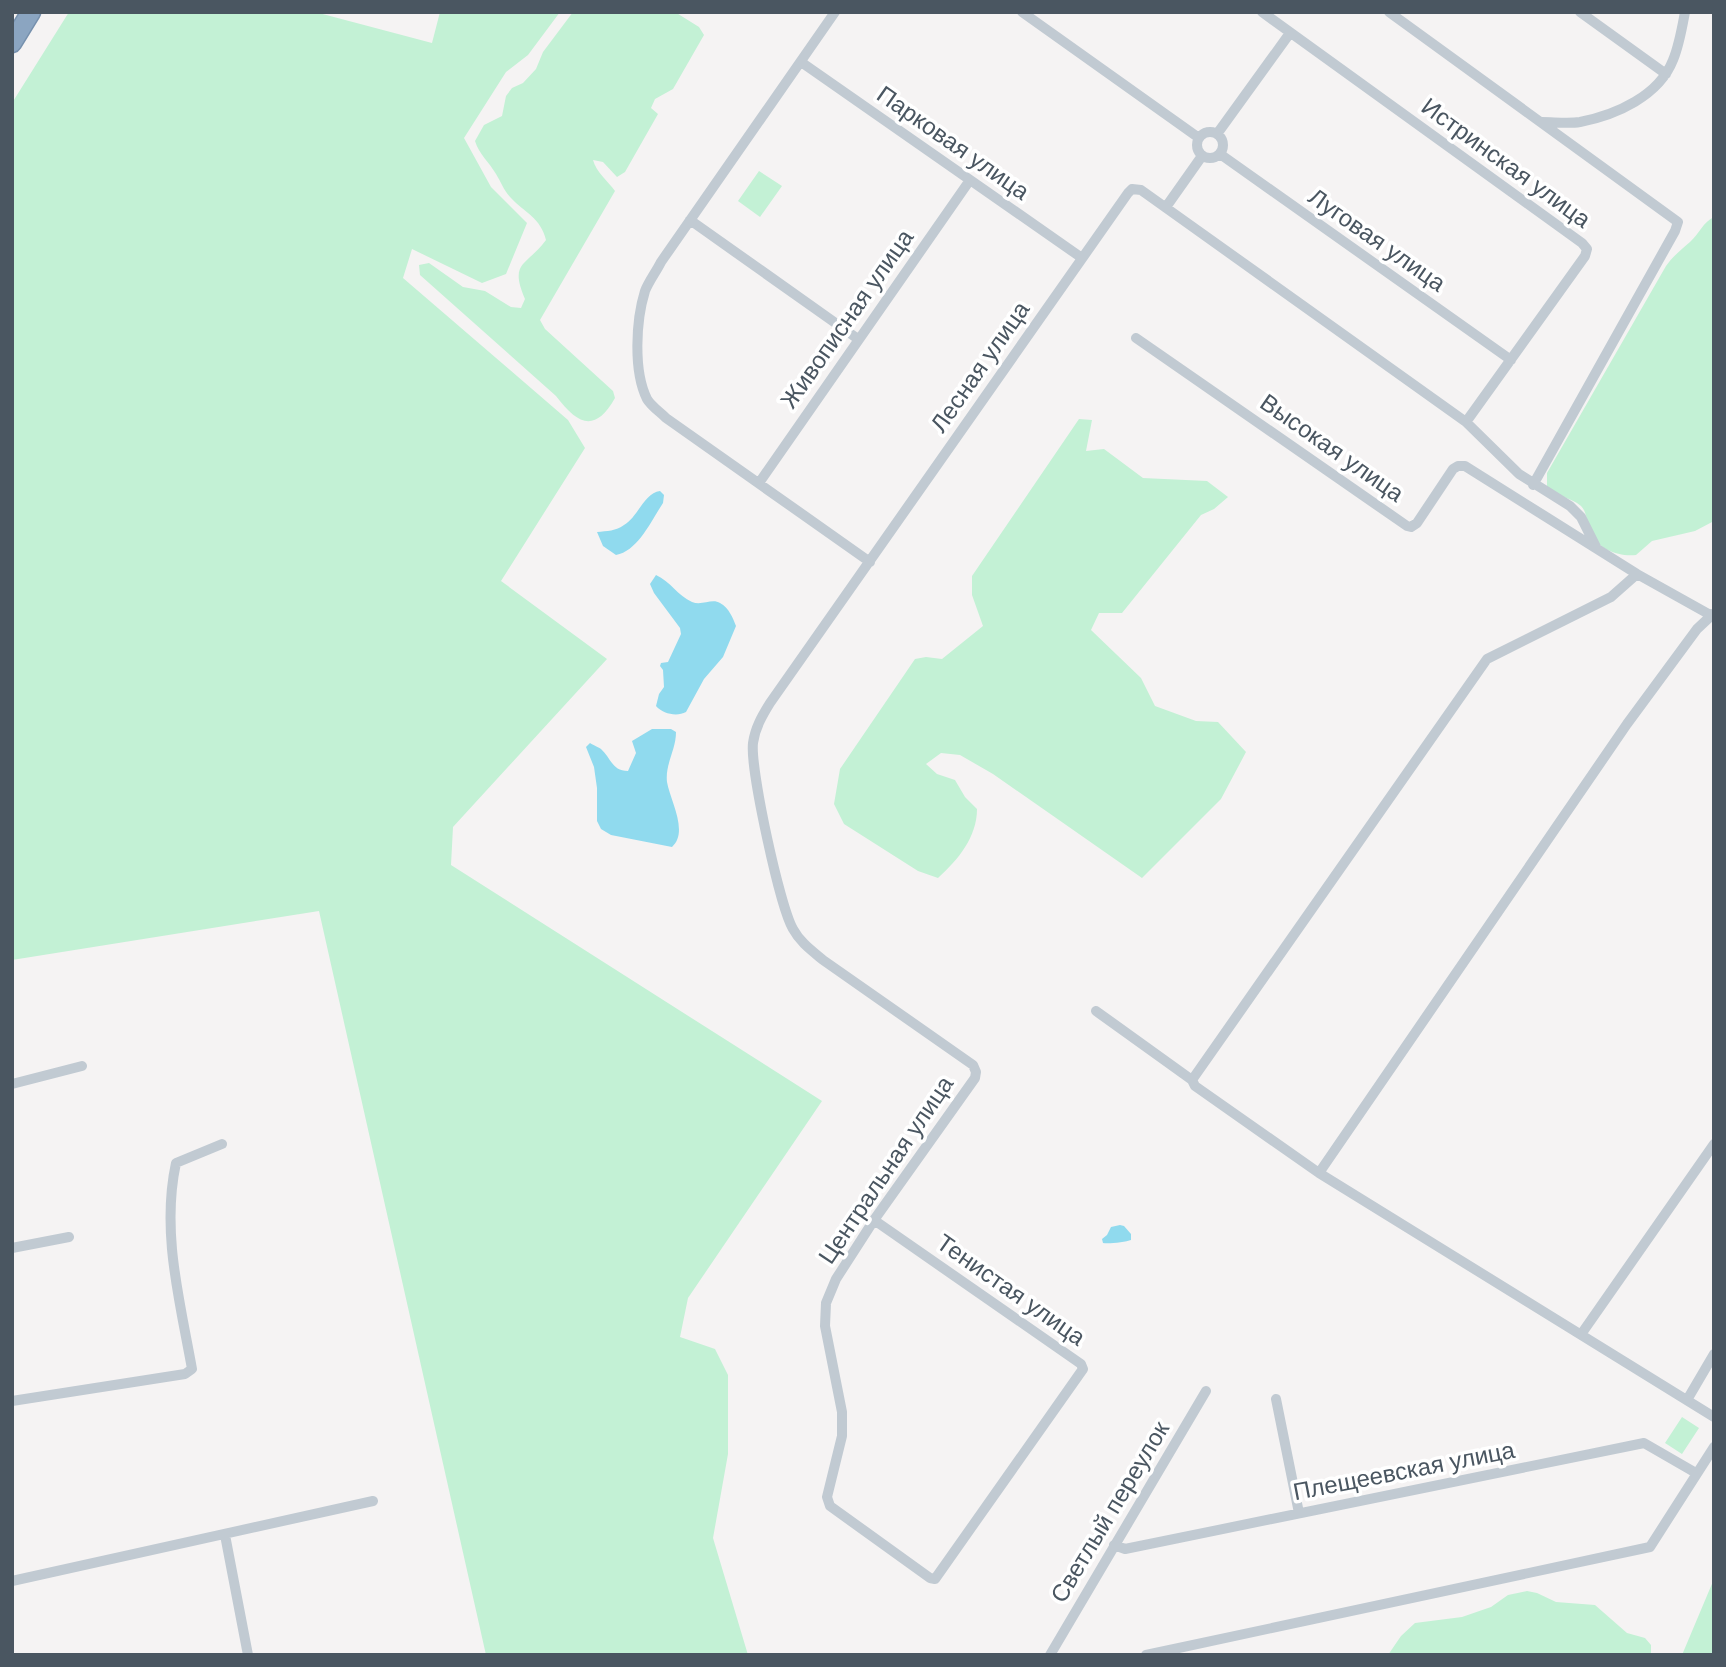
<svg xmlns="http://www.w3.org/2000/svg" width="1726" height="1667" viewBox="0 0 1726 1667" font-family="'DM Sans',sans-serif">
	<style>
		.green { fill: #c3f1d5 }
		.water { fill: #90daee }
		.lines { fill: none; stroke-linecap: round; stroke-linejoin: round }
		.highway-casing { stroke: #7690ad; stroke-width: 21 }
		.street { stroke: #c1cad2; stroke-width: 10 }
		.highway { stroke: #8ba5c1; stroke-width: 18 }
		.labels { text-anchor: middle; stroke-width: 7; stroke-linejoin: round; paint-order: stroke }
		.street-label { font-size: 24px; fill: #4a5661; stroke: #fff }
	</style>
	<rect width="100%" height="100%" fill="#f5f3f3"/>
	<path class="green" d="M69 12H315L432 43 440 12H560L528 55 506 72 464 138 491 187 527 223 506 274 482 283 412 249 403 278 568 420 585 448 501 581 607 659 453 827 451 865 822 1101 688 1298 680 1337 715 1349 728 1375V1454L713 1538 748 1655H486L319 911 12 960V103Z
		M573 12H675L699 27 704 35 673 89 655 99 651 108 658 114 625 172 617 177 603 162 593 160C596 172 608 181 615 191L540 320 545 329 613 391 615 398C595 433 578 425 556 396L420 275 419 265 429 263 463 287 485 291 511 307 521 308 525 299C509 261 526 267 546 240 541 218 524 212 511 198 504 191 501 182 496 174 489 162 479 154 475 141L484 125 502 116 506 96 512 88 523 83 536 69 543 52Z
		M759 171 782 186 760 217 738 201Z
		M1714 217V521L1695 531 1652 541 1636 555C1619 557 1597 549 1590 532 1586 524 1588 513 1581 506 1571 497 1556 497 1547 488V473L1666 266C1673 256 1681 250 1690 242 1699 234 1703 222 1714 217Z
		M1079 419 1092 420 1086 451 1104 449 1143 478 1207 481 1228 497 1214 509 1201 515 1122 613H1099L1091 630 1141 678 1155 706 1196 721 1218 722 1246 752 1221 799 1142 878 993 774 960 755 941 753 926 764 937 774 955 780 965 797 977 809C977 837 958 860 938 878L918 871 844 824 834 804 840 769 915 659 926 657 942 659 983 626 972 595V576Z
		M1682 1417 1699 1428 1682 1454 1665 1443Z
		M1714 1579V1655H1682Z
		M1527 1591 1537 1593 1556 1602 1595 1605 1627 1633 1645 1638 1651 1645V1655H1388L1401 1636 1415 1623 1462 1617 1491 1607 1508 1595Z"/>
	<path class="water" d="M660 491 664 495 663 503C651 521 638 551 616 555L603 546 597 532C607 531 616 531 624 525 638 517 644 493 660 491Z
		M656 575C670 581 678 596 692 602 702 606 712 598 720 603 729 608 733 618 736 626L723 657 704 679 686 712C677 717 663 714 656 706L659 694 664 687 663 670 660 666 661 663 668 662 681 634 680 628 654 593 650 584Z
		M652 729H671L676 732C676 750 665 764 667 782 670 800 689 832 672 847L611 835 601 829 597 821V788L594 767 586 747 590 743C591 744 600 748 601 749 611 758 612 771 628 771L636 753 632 741Z
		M1120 1225 1124 1226 1131 1234V1240C1126 1242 1109 1244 1103 1243L1102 1239 1107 1235 1111 1227Z"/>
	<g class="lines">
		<g class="highway-casing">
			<path id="highway" d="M12 43 31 12"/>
		</g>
		<path class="street" d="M835 12 661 262C656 272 649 281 645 291 636 320 633 371 647 399 651 406 660 412 666 418L870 562
			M1022 12 1199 138
			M1262 12 1582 243 1587 249 1585 256 1466 422
			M1389 12 1678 222 1675 231 1533 485
			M1580 12 1666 74
			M801 62 1082 258
			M1542 122C1554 122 1568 124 1580 122 1616 115 1659 96 1673 60 1679 46 1682 28 1685 12
			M1197 145a13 13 0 1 1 26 0a13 13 0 1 1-26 0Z
			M1217 134 1290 33
			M1220 154 1511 360
			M1166 207 1202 156
			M690 220 858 339
			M1136 338 1407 526 1411 527 1417 523 1453 469 1458 466H1465L1637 574 1714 617
			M759 483 970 180
			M1096 1011 1192 1080 1195 1086 1319 1173 1714 1417
			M1192 1080 1487 659 1611 597 1637 574
			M12 1084 82 1066
			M1319 1173 1627 724 1697 629 1713 614
			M874 1220 1081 1364 1083 1369 935 1579 930 1578 830 1506 827 1497 842 1436V1412L825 1326 826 1303 836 1279 874 1220 975 1078 976 1072 973 1065 823 960C811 950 800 942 793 929 780 907 750 769 753 743 755 728 762 716 770 703L1128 193 1132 189 1141 190 1466 422 1519 474 1570 506 1581 517 1596 547
			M12 1248 69 1237
			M1582 1333 1714 1144
			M1276 1399 1299 1513
			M1687 1400 1714 1354
			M12 1401 185 1374 192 1369C180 1301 161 1232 176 1163L222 1144
			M225 1535 248 1655
			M1114 1545 1125 1549 1644 1443 1696 1473
			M12 1581 373 1501
			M1050 1655 1206 1391
			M1146 1655 1650 1547 1714 1447"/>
		<use href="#highway" class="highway"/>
	</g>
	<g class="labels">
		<g class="street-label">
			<text transform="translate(953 143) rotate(35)" y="8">Парковая улица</text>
			<text transform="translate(1506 163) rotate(36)" y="8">Истринская улица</text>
			<text transform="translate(1377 240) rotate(35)" y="8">Луговая улица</text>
			<text transform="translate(847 319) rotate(-55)" y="8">Живописная улица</text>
			<text transform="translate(980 367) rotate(-55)" y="8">Лесная улица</text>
			<text transform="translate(1332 448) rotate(35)" y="8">Высокая улица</text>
			<text transform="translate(886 1170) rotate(-56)" y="8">Центральная улица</text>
			<text transform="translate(1011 1290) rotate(35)" y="8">Тенистая улица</text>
			<text transform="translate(1404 1471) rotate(-11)" y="8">Плещеевская улица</text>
			<text transform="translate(1110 1512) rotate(-59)" y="8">Светлый переулок</text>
		</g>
	</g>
	<rect width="1726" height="1667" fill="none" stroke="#4a5661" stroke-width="28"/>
</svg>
